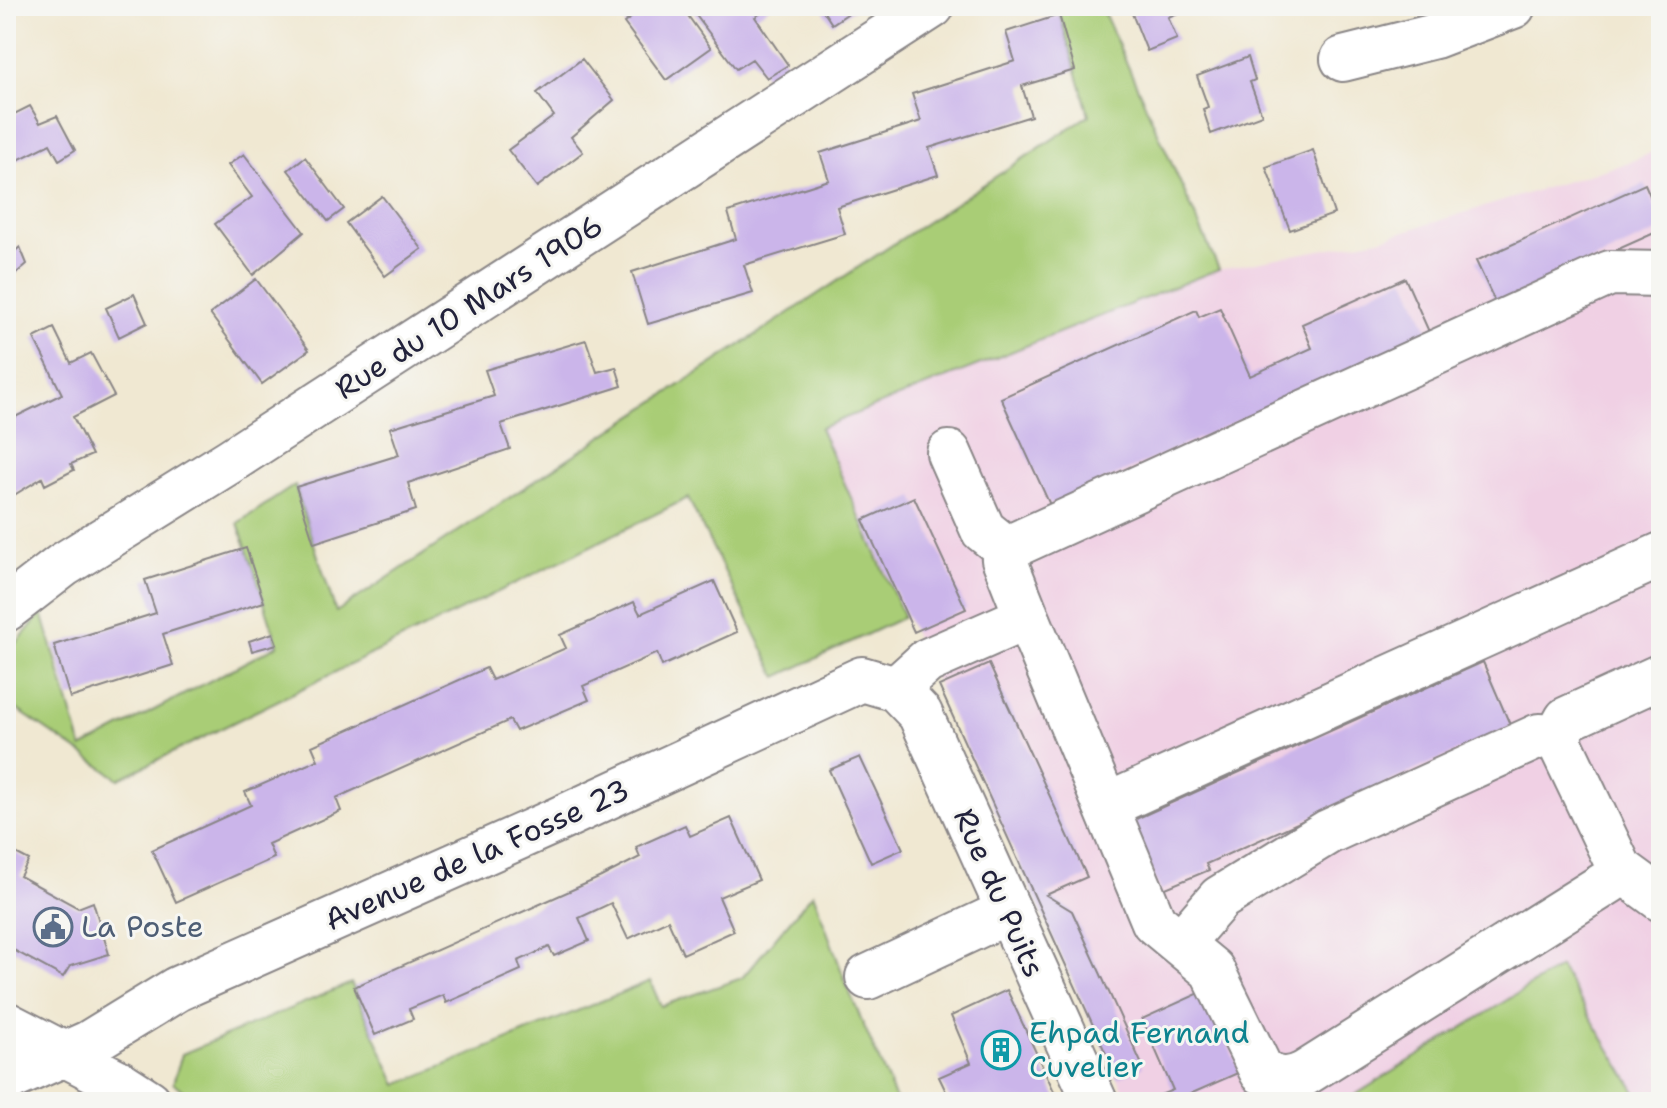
<svg xmlns="http://www.w3.org/2000/svg" width="1667" height="1108" viewBox="0 0 1667 1108" font-family="'Shantell Sans',sans-serif">
	<style>
		.built { fill: #f0d0e4 }
		.green { fill: #a9cd76; stroke: #667858; stroke-width: 2 }
		.building { fill: #cbb5ea }
		.lines { fill: none; stroke-linecap: round; stroke-linejoin: round }
		.minor-casing { stroke: #898586; stroke-width: 48 }
		.minor { stroke: #fff; stroke-width: 44 }
		.labels { text-anchor: middle; stroke-width: 6; stroke-linejoin: round; paint-order: stroke }
		.street-label { font-size: 30px; fill: #22223b; stroke: #f6f6f2 }
		.service-label { font-size: 30px; fill: #4e5e75; stroke: #f6f6f2; text-anchor: start }
		.culture-label { font-size: 30px; fill: #0d838f; stroke: #f6f6f2; text-anchor: start }
	</style>
	<rect width="100%" height="100%" fill="#f6f6f2"/>
	<filter id="ink" filterUnits="userSpaceOnUse"><feTurbulence type="fractalNoise" baseFrequency=".0125" numOctaves="2"/><feDisplacementMap in="SourceGraphic" scale="16" xChannelSelector="R" yChannelSelector="G"/><feConvolveMatrix kernelMatrix="1 2 1 2 8 2 1 2 1" color-interpolation-filters="sRGB"/></filter>
	<filter id="wash" filterUnits="userSpaceOnUse"><feTurbulence type="fractalNoise" baseFrequency=".006" numOctaves="4" result="noise"/><feDisplacementMap in="SourceGraphic" scale="32" xChannelSelector="R" yChannelSelector="G"/><feGaussianBlur stdDeviation="1.8" result="paint"/><feColorMatrix in="noise" values="0 0 0 0 0 0 0 0 0 0 0 0 0 0 0 0 0 1.4 0 .05"/><feComposite in="paint" operator="in"/></filter>
	<g filter="url(#wash)">
		<rect width="100%" height="100%" fill="#f0e8d2"/>
		<path class="built" d="M1661 148V1102H1642L1560 968 1344 1102H1129L820 428 1219 269 1379 239 1630 162Z"/>
		<path class="green" d="M1057 6H1101L1219 269 820 428 904 617 777 677 688 498 119 779 6 702V655L42 613 82 748 278 645 238 523 295 485 336 612 1089 115Z
			M813 893 849 991 897 1102H201L173 1083 182 1054 351 983 397 1085 650 981 661 1006 742 978Z
			M1560 967 1642 1102H1344Z"/>
		<g id="blocks">
			<path class="building" d="M647 6H681L711 48 666 80 624 23Z
				M689 6H772L755 17 788 65 767 78 752 59 736 69Z
				M820 6H859L832 24Z
				M1129 6H1195L1168 17 1177 39 1147 51Z
				M1059 15 1075 70 1022 86 1031 116 929 148 938 175 837 207 845 234 744 265 753 293 648 324 632 272 736 239 728 212 829 180 820 153 921 121 912 94 1015 61 1006 32Z
				M1248 57 1255 80 1250 82 1262 115 1211 134 1203 109 1208 107 1197 76Z
				M582 59 614 100 571 137 583 152 537 187 508 150 554 116 537 93Z
				M30 106 40 123 57 116 75 150 59 160 50 144 6 166V118Z
				M1313 150 1334 214 1290 230 1266 167Z
				M244 154 304 232 253 275 215 224 252 197 228 165Z
				M305 157 344 209 328 221 288 170Z
				M1645 184 1661 221V230L1496 304 1476 261Z
				M382 196 422 249 385 276 346 223Z
				M20 247 27 264 6 282V259Z
				M1405 278 1430 334 1050 505 1001 398 1196 310 1199 317 1220 308 1250 376 1312 348 1302 324Z
				M256 279 309 350 262 384 210 314Z
				M134 294 147 323 119 337 106 308Z
				M54 328 71 363 91 353 114 396 73 417 92 455 71 464 74 470 45 485 42 478 6 500V426L13 423 11 419 62 394 34 338Z
				M586 340 597 372 616 367 622 386 501 424 510 449 408 483 416 510 314 543 296 487 399 455 390 428 494 396 485 370Z
				M914 497 966 609 914 632 863 520Z
				M246 548 264 602 163 634 173 665 70 698 54 645 156 613 145 580Z
				M714 581 737 632 662 666 657 653 583 686 589 700 516 731 510 720 336 798 341 811 268 844 274 858 176 902 152 850 251 805 245 792 318 760 312 746 486 668 492 680 566 648 560 635 634 602 640 614Z
				M273 633 277 644 252 651 249 641Z
				M1483 662 1511 727 1206 864 1209 870 1161 890 1127 823Z
				M989 664 1087 877 1046 895 1072 911 1143 1067 1117 1078 939 686Z
				M860 757 903 849 871 863 829 770Z
				M731 818 759 880 719 897 734 931 683 954 668 920 628 939 611 903 579 918 589 941 554 956 549 947 518 961 521 970 446 1003 443 995 409 1009 413 1019 375 1035 354 987 601 877 640 857 636 847 685 825 690 836Z
				M6 848 29 860 20 876 78 908 93 902 109 954 70 966 63 977 6 946Z
				M1007 990 1059 1102H951L939 1077 971 1063 951 1016Z
				M1204 991 1240 1072 1190 1094 1194 1102H1143L1173 1090 1142 1019Z"/>
		</g>
	</g>
	<g filter="url(#ink)">
		<use href="#blocks" fill-opacity="0" stroke="#898586" stroke-width="2"/>
		<g class="lines">
			<g class="minor-casing">
				<path id="minor" d="M1343 59 1435 36 1513 6
					M949 453 983 530 1008 550
					M6 609 63 565 230 461 932 6
					M1027 617 1004 559 1012 546 1610 273 1661 274
					M896 689 927 661 1027 617 1154 922 1212 970 1262 1072C1277 1080 1288 1082 1304 1074L1610 881 1620 869
					M896 689 920 714 1095 1102
					M1557 737 1620 869 1661 899
					M1106 806 1661 555
					M1181 943 1220 898 1328 832 1539 736 1557 737 1567 719 1661 676
					M868 977 1007 912
					M6 1024 118 1082 149 1102
					M6 1080 89 1043 177 989 555 821 862 679 896 689"/>
			</g>
			<use href="#minor" class="minor"/>
		</g>
	</g>
	<defs>
		<g id="civic-ring" transform="scale(2)"><circle r="9.5" fill="#f6f6f2" stroke="#5c6f8a" stroke-width="1.5"/><path d="M-.6-6.5H3V-4.5H.6V-3L4-1V1h2V6H-6V1h2V-1L-.6-3ZM-1.2 2.5V6h2.4V2.5Z" fill="#5c6f8a"/></g>
		<g id="building-ring" transform="scale(2)"><circle r="9.5" fill="#f6f6f2" stroke="#0f9aa8" stroke-width="1.5"/><path d="M-4-6H4V6H1V3H-1V6H-4ZM-2.5-4.3h1.7v1.8h-1.7ZM.8-4.3h1.7v1.8H.8ZM-2.5-1h1.7V.8h-1.7ZM.8-1h1.7V.8H.8Z" fill="#0f9aa8"/></g>
	</defs>
	<g fill-rule="evenodd">
		<use href="#civic-ring" x="53" y="927"/>
		<use href="#building-ring" x="1001" y="1050"/>
	</g>
	<g class="labels">
		<g class="street-label">
			<text transform="translate(469 307) rotate(-33)" y="10">Rue du 10 Mars 1906</text>
			<text transform="translate(477 855) rotate(-24)" y="10">Avenue de la Fosse 23</text>
			<text transform="translate(999 893) rotate(66)" y="10">Rue du Puits</text>
		</g>
		<g class="service-label">
			<text x="81" y="937">La Poste</text>
		</g>
		<g class="culture-label">
			<text x="1029" y="1043">Ehpad Fernand<tspan x="1029" dy="34">Cuvelier</tspan></text>
		</g>
	</g>
	<rect width="1667" height="1108" fill="none" stroke="#f6f6f2" stroke-width="32"/>
</svg>
